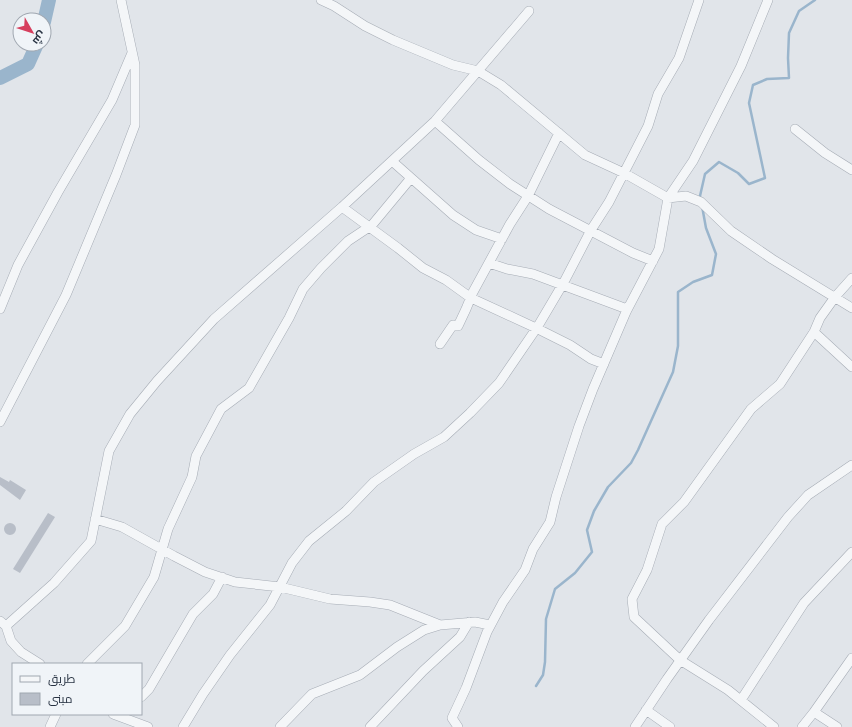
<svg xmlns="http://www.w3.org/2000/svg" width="852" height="727" viewBox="0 0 852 727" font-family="'Nunito Sans',Cairo,sans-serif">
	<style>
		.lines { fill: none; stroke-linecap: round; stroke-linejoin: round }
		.stream { stroke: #9ab5cc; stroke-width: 2.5 }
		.river { stroke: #9ab5cc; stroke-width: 14 }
		.building { fill: #b8bec8 }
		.minor-casing { stroke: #a6acb5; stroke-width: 10 }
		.minor { stroke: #f4f6f8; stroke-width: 9 }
	</style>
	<rect width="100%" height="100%" fill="#e1e5ea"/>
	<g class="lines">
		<path class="stream" d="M700 199V196L705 174 719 162 738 173 749 184 765 178 749 103 753 85 767 79 789 78 788 58 789 33 799 11 815 0
			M536 686 543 675 545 662 546 619 555 589 575 573 592 552 587 530 594 511 608 487 631 463 638 450 673 372 678 346V292L693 282 712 275 716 254 706 228 702 206"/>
		<path class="river" d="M44 22 49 0
			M0 78 28 64 37 44"/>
	</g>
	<path class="building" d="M0 477 9 482 10 480 26 490 20 500 0 485Z
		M48 513 55 517 20 573 13 569Z
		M4 529a6 6 0 1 1 12 0a6 6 0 1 1-12 0Z"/>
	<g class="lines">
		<g class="minor-casing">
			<path id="minor" d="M321 0 334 6 365 26 393 40 453 65 478 71 501 85 585 155 624 173 668 198 686 196 701 202 731 231 772 259 852 308
				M435 121 479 160 510 184 549 209 633 253 653 261
				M795 129 825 153 852 170
				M392 161 453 215 476 230 502 239
				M342 207 398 248 423 268 446 280 471 298 536 328 570 345 591 359 604 364
				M489 263 507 269 533 274 627 309
				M0 309 18 265 58 192 112 100 132 53
				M814 332 852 367
				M440 344 453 325 458 326 466 309 473 292 510 224 528 196 559 133
				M0 422 66 295 116 175 135 125V65L121 0
				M95 519 122 527 174 556 205 572 235 582 280 587 330 599 370 602 390 605 440 625
				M0 621 6 626 54 583 91 541 109 451 130 414 157 381 214 319 342 207 435 121 529 11
				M6 626 11 641 21 652 40 664
				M87 664 125 626 154 577 168 529 192 477 196 456 221 409 249 388 289 318 303 289 321 268 348 241 372 225 411 178
				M141 697 149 689 193 614 213 594 222 577
				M741 700 804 603 852 552
				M646 710 670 727
				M113 714 148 727
				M50 727 56 714
				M183 727 203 694 230 655 270 605 292 563 309 541 346 511 374 482 414 454 444 437 470 413 499 383 538 326 564 282 591 230 609 202 648 126 658 94 679 58 699 0
				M280 727 312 694 360 675 397 647 424 630 440 625 475 622 490 625
				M370 727 423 671 460 637 469 622
				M458 727 452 718 466 688 487 632 503 602 525 570 533 549 550 522 556 497 579 426 593 389 626 312 659 249 668 198 693 161 741 66 768 0
				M635 727 667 679 709 620 788 517 808 495 852 465
				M774 727 728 690 680 660 634 617 632 599 647 570 662 524 684 502 751 409 780 384 814 332 820 318 835 297 852 278
				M802 727 814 712
				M837 727 814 712 852 658"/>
		</g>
		<use href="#minor" class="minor"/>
	</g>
	<rect x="12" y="663" width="130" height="52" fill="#f0f4f8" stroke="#a0a7b0"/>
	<rect x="20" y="676" width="20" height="6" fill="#f4f6f8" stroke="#a0a7b0"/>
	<text x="48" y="683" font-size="12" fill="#283343">طريق</text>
	<rect x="20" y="693" width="20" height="12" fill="#b8bec8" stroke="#a0a7b0"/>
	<text x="48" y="703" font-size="12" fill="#283343">مبنى</text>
	<g transform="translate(32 32) rotate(129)"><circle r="19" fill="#f0f4f8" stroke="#a0a7b0"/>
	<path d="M0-3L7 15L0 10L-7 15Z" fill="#d63f5e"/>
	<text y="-6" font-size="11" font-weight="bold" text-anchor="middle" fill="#283343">ش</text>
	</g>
</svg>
